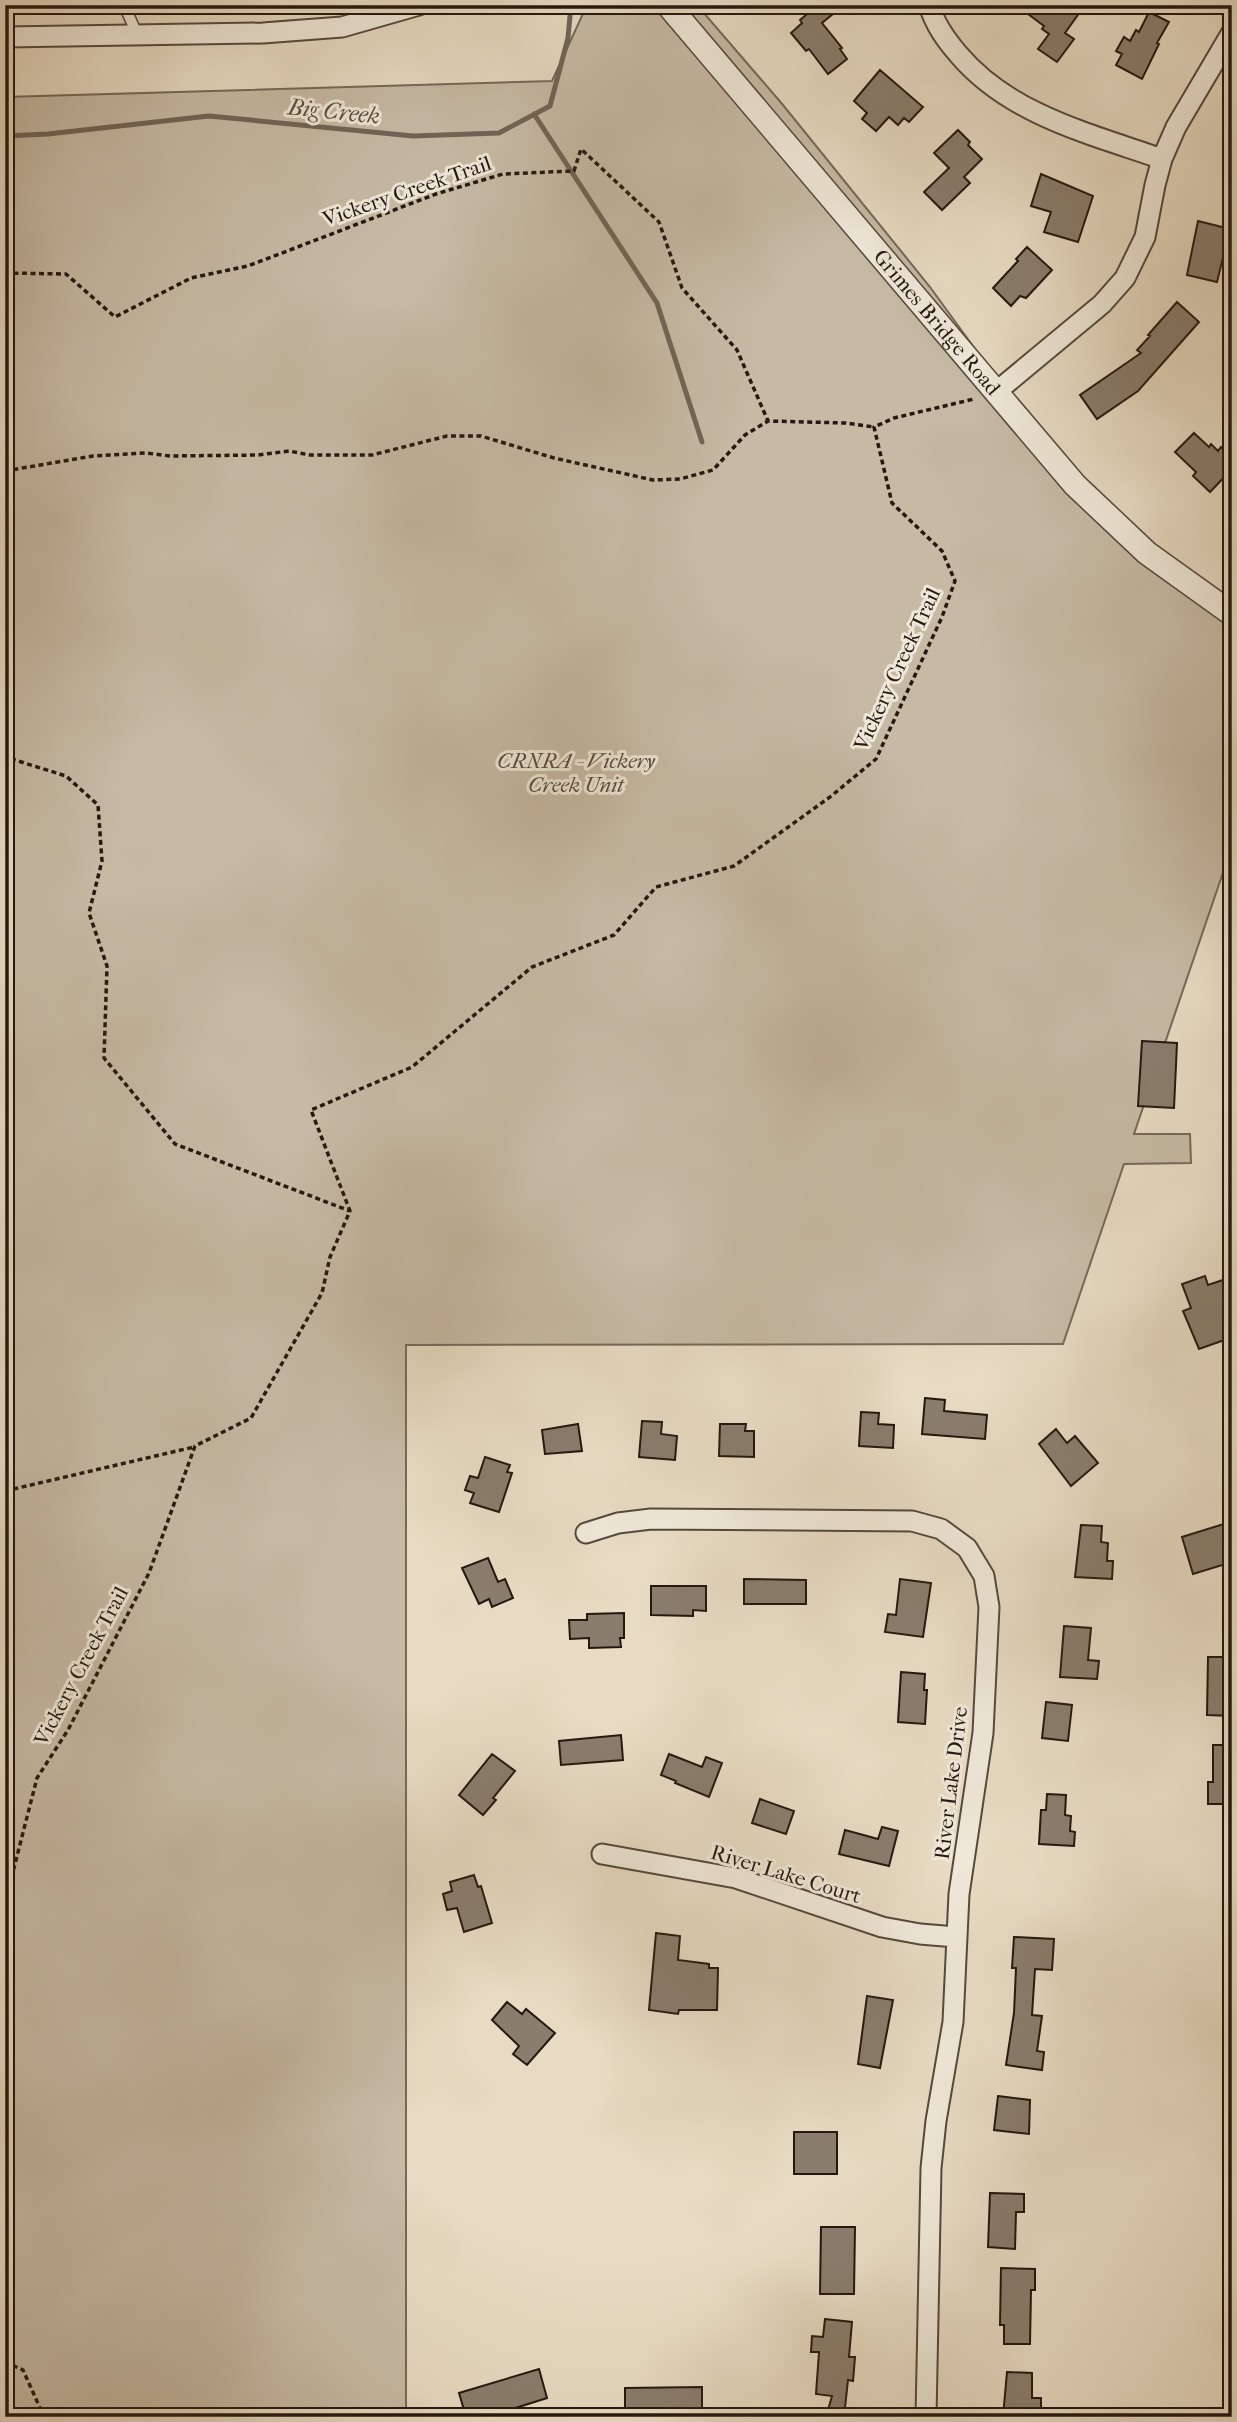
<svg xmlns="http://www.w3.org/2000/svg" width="1237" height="2422" viewBox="0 0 1237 2422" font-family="'IM FELL French Canon',serif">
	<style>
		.green { fill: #c6baa5; stroke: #75695a; stroke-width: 2 }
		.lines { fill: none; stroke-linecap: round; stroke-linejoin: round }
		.stream { stroke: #716557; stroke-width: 5 }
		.building { fill: #897d6d; stroke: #241810; stroke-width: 2 }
		.service-casing { stroke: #55493d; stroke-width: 13 }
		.minor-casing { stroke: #55493d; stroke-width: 23 }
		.tertiary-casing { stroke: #55493d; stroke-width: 26 }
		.path { stroke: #241810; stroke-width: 3.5; stroke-dasharray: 5 3.5; stroke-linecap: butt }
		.service { stroke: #efe8d8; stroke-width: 10 }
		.minor { stroke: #efe8d8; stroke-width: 19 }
		.tertiary { stroke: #efe8d8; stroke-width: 23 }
		.labels { text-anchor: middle; stroke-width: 6; stroke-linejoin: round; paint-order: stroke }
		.street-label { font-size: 21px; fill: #241810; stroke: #efe8d8 }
		.park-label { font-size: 21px; font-style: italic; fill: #55493d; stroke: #efe8d8 }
		.water-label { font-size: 23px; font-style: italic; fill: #584c3f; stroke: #efe8d8 }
	</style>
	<rect width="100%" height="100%" fill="#e7dbc3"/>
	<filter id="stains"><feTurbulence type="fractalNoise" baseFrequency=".00286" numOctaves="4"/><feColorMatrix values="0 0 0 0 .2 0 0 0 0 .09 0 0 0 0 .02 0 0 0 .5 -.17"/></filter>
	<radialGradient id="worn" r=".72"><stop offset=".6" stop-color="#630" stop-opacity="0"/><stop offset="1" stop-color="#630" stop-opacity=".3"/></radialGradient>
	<path class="green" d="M587 5H697L783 105 930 287 1026 419 1135 553 1232 620V846L1134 1134H1190L1191 1163 1124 1164 1063 1344 406 1345V2417H5V97L552 81Z"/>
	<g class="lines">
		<path class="stream" d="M534 114 657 303 702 442
			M5 136 48 134 209 116 413 136 499 133 550 106 568 38 571 5"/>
	</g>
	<path class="building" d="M818 5H844L822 23 842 48 840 49 847 59 828 74 809 49 806 51 791 33 802 23 800 20Z
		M1016 5H1071L1080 12 1065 33 1074 39 1057 62 1038 49 1049 34 1042 29 1044 26Z
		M1149 12 1169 22 1157 43 1159 44 1142 79 1116 65 1122 54 1116 51 1124 37 1130 41 1136 30 1139 32Z
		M880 70 923 107 909 122 904 118 898 125 889 117 876 131 862 119 867 113 854 101Z
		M958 130 970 142 968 145 982 159 964 177 970 183 942 210 924 192 949 168 934 153Z
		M1041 174 1093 196 1078 242 1044 232 1051 212 1031 206Z
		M1198 221 1230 229 1217 282 1187 275Z
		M1027 247 1052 270 1026 298 1020 296 1011 306 993 288 1018 261 1016 259Z
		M1177 302 1199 322 1138 391 1097 419 1080 395 1141 353 1137 350 1150 336 1148 335Z
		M1194 433 1209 447 1211 444 1218 451 1221 447 1231 457 1225 464 1231 470 1210 492 1193 476 1196 472 1175 452Z
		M1142 1041 1177 1043 1174 1108 1138 1106Z
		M1205 1276 1208 1285 1232 1277V1322L1226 1324 1230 1338 1199 1349 1183 1311 1191 1308 1182 1284Z
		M925 1398 945 1400 944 1411 987 1415 985 1439 922 1434Z
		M861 1412 879 1413 878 1424 894 1425 893 1448 859 1446Z
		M642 1421 662 1422 661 1434 677 1436 675 1460 639 1457Z
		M578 1424 582 1451 545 1454 542 1430Z
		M720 1424H746L745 1431H754V1457L719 1456Z
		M1056 1429 1067 1443 1075 1436 1098 1463 1071 1486 1039 1444Z
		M485 1457 510 1465 507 1472 512 1473 499 1512 470 1503 474 1493 465 1490 470 1476 478 1478Z
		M1227 1523 1232 1539V1562L1193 1574 1182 1537Z
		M1081 1525 1102 1526 1101 1542 1108 1543 1107 1561H1113L1112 1579 1075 1577Z
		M488 1558 498 1582 505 1579 513 1598 492 1607 489 1599 479 1604 462 1568Z
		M744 1579 806 1580V1604H744Z
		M900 1579 931 1583 923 1637 885 1632 888 1614 896 1615Z
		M651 1586H706V1611L693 1610V1616L651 1615Z
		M624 1613V1638H620L621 1647 589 1648V1638L570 1639 569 1620H587V1614Z
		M1064 1626 1091 1628 1088 1660 1099 1661 1097 1679 1060 1677Z
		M1208 1657H1232V1716L1207 1715Z
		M901 1672 925 1674 924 1690H927L925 1724 898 1722Z
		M1046 1702 1072 1705 1068 1741 1042 1738Z
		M621 1735 623 1760 561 1765 559 1741Z
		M1213 1745H1232V1804H1208V1782H1213Z
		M492 1754 515 1771 493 1798 496 1800 483 1815 459 1795Z
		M669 1754 702 1767 706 1757 722 1763 709 1797 675 1783 676 1781 661 1775Z
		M1047 1794 1066 1795 1065 1815 1071 1816 1070 1831 1075 1832 1074 1846 1039 1844 1041 1810H1046Z
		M760 1799 794 1811 786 1834 752 1823Z
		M882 1827 898 1831 889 1866 839 1854 845 1830 878 1839Z
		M474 1875 478 1887 481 1886 492 1923 464 1932 457 1908 447 1910 443 1894 452 1891 450 1882Z
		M656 1933 680 1936 678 1960 709 1964V1968H718L717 2010H679L678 2014 649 2010Z
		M1014 1937 1054 1939 1052 1970 1035 1969 1032 2015 1042 2016 1037 2051 1044 2052 1042 2070 1006 2065 1014 2013 1016 1968H1012Z
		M867 1996 893 2000 880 2068 858 2064Z
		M507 2002 522 2014 526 2009 555 2033 527 2065 513 2054 519 2046 492 2020Z
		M998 2096 1030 2100 1029 2134 994 2130Z
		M794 2132H837V2174H794Z
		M990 2193 1024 2194V2212H1016L1015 2249 988 2247Z
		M821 2227H855L854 2294H820Z
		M1001 2268 1035 2269V2290H1031L1030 2344H1004V2325H1000Z
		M825 2319 852 2322 849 2357H855L853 2381 848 2380 844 2417H826L832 2396 816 2394 819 2352H811L812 2336 823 2337Z
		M539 2369 547 2398 487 2417H466L459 2393Z
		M1007 2372 1032 2373V2398H1041V2416L1003 2417Z
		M702 2387V2417H625V2388Z"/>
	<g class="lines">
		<g class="service-casing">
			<path id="service" d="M124 5 137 34"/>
		</g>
		<g class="minor-casing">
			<path id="minor" d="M929 5C935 25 946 40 959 55 1010 115 1091 134 1162 159
				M5 37 263 33 342 27 419 5
				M996 392 1102 304 1125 278 1145 237 1155 185 1162 159 1176 127 1232 32
				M586 1533 618 1523 651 1519 912 1521 941 1529 967 1548 984 1576 989 1607 983 1733 959 1894 953 2022 936 2121 931 2168 926 2417
				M602 1854 736 1878 882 1927 920 1934 956 1937"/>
		</g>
		<g class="tertiary-casing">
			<g id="tertiary">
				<path id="s1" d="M668 5 1075 485 1147 553 1232 614"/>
			</g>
		</g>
		<path class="path" d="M5 273 66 274 115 317 191 278 248 266 436 194 503 174 574 171 581 149 659 222 682 288 737 350 768 421
			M5 471 93 456 146 453 170 456 258 455 289 451 310 455H372L447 436H481L554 458 653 480 680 479 713 470 745 435 768 421 846 423 874 427
			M5 752 15 760 66 776 98 805 102 861 89 913 107 966 104 1058 175 1144 350 1211
			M5 1491 194 1447
			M5 1903 37 1778 68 1730 149 1573 195 1446 251 1418 322 1293 330 1257 350 1211 311 1110 412 1067 532 967 614 935 656 887 734 866 830 797 876 759 942 617 955 581 942 551 892 503 874 427 894 418 974 399
			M5 2362 23 2370 44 2417"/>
		<use href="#service" class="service"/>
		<use href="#minor" class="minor"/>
		<use href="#tertiary" class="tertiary"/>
	</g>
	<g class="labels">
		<g class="street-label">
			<text transform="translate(407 191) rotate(-19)" y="7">Vickery Creek Trail</text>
			<text dy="7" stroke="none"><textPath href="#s1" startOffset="416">Grimes Bridge Road</textPath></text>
			<text transform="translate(897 669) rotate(-65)" y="7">Vickery Creek Trail</text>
			<text transform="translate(81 1666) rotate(-62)" y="7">Vickery Creek Trail</text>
			<text transform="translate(951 1783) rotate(-83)" y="7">River Lake Drive</text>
			<text transform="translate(786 1874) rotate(17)" y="7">River Lake Court</text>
		</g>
		<g class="park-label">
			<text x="576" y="768">CRNRA - Vickery<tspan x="576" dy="24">Creek Unit</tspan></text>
		</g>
		<g class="water-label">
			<text transform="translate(334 111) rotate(6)" y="8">Big Creek</text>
		</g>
	</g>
	<rect width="1237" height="2422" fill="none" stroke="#e7dbc3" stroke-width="28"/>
	<rect x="7" y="7" width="1223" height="2408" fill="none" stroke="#241810" stroke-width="3.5"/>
	<rect x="14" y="14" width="1209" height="2394" fill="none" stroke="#241810" stroke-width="2"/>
	<rect width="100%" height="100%" filter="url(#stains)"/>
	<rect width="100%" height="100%" fill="url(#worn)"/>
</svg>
